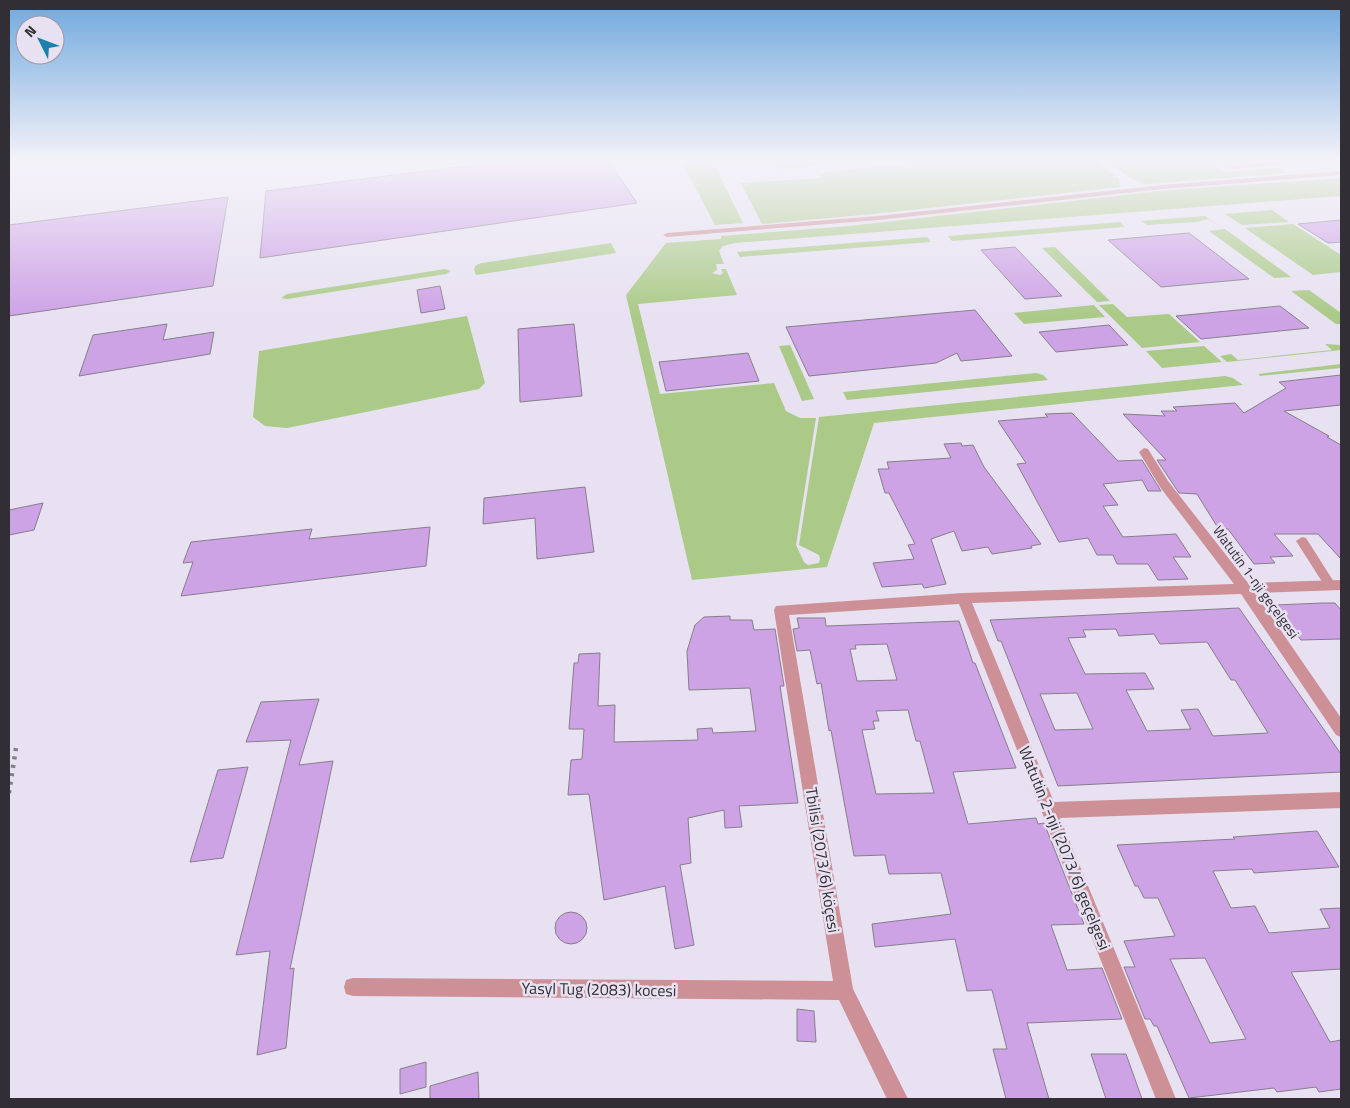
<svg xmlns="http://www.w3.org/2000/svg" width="1350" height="1108" viewBox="0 0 1350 1108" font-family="'Titillium Web',sans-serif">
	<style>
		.green { fill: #abca88 }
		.building { fill: #cea3e6; stroke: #877e8b; fill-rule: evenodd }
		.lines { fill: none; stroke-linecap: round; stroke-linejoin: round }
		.service { fill: #cd9096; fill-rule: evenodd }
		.minor { fill: #cd9096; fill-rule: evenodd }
		.rail { stroke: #827e89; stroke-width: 4.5; stroke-dasharray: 3 5.5; stroke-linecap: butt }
		.labels { text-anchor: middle; stroke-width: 5; stroke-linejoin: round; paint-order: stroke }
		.street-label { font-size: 14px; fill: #312f35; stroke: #e7e1f1 }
		.near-street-label { font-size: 16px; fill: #312f35; stroke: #e7e1f1 }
	</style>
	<rect width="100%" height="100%" fill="#e7e1f1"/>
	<path class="green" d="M681 160H709L712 166H715L743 223 715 225Z
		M813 160 818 166 777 169 773 162Z
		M977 160H1094L1119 179 1120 187 873 214 762 224 741 183 822 178 820 174 848 169Z
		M1106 160H1205L1224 172 1278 168 1287 173 1145 184 1132 179Z
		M1341 178V196L735 243 723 246 719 251 724 264H716L717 270 712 273 720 275 723 273 721 269H726L737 295 638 304 660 394 774 383 786 411 800 418H816L796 545 804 562 808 565 819 563 820 559 819 555 799 545 819 417 1225 376 1233 378 1243 385 874 423 827 567 692 580 626 295 666 243 721 239V236L849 226 1169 190Z
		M1272 210 1289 222 1242 225 1225 214Z
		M1205 216 1220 227 1208 219 1197 222 1147 225 1141 221Z
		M1120 222 1125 227 952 241 948 236Z
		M1293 224 1341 255V272L1313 275 1245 228Z
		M1225 229 1291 277 1274 278 1209 231Z
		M927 237 931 242 740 257 737 252Z
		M611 243 616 253 476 275 474 269 476 265 482 263Z
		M1055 247 1110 301 1097 302 1042 248Z
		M445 269 451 271 446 274 287 299 281 298 287 294Z
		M1309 290 1341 313V324H1336L1291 291Z
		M1113 304 1127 317 1169 314 1200 342 1142 348 1099 305Z
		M1094 305 1105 317 1024 324 1014 313Z
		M467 316 485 383 479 389 287 428 265 426 253 417 259 351Z
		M1325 344 1340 345 1341 350 1227 362 1220 356 1231 354 1238 360 1332 350Z
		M790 345 814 399 802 401 779 346Z
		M1204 346 1222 362 1162 368 1146 351Z
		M1341 364V368L1260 376 1258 374Z
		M1036 373 1043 375 1048 380 847 400 843 392Z"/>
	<path class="building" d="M515 160H608L637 203 260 258 266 191Z
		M228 197 213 286 9 316V225Z
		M1341 220V242L1328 243 1298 224Z
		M1189 233 1249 279 1161 287 1108 240Z
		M1015 247 1062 296 1025 299 981 250Z
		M440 286 445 309 421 313 417 290Z
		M1280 306 1309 328 1201 339 1176 316Z
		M975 310 1012 356 961 361 957 353 936 363 809 376 786 327Z
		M167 324 163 340 214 332 210 354 79 376 93 335Z
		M574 324 582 396 520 402 518 329Z
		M1109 325 1128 345 1056 352 1039 332Z
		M748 353 759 381 666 391 659 362Z
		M1341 375V405L1284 411 1329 436 1327 437 1341 445V559L1318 534H1274L1293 556 1270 557 1275 563 1254 564 1228 529 1218 528 1197 494 1179 493 1157 460H1166L1123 414 1165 416 1161 411H1177L1173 407 1235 403 1244 413 1286 388 1279 382Z
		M1072 413 1118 461 1142 460 1161 491H1148L1142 480 1103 484 1118 505 1103 506 1123 537 1176 534 1191 557H1173L1188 579 1158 580 1148 564H1117L1113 555H1097L1088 538 1059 542 1017 464 1026 463 998 421 1048 417 1045 414Z
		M961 443 962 446 973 445 984 467 1041 544 1031 546 1032 548 992 554 988 547 962 551 954 531 931 539 946 584 924 588 922 584 882 587 873 563 914 559 908 545 915 544 889 493H885L878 469H889L887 462 951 458 944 444Z
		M585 487 594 552 537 559 535 518 483 524 484 498Z
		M43 503 34 530 9 535V510Z
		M430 527 426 566 181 596 193 562 183 563 191 542 312 529 309 539Z
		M1323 603H1335L1341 610V639L1301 640 1275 605Z
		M1239 608 1341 754V772L1058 786 1001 641H998L990 620ZM1116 629 1119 636 1154 634 1160 644 1207 642 1231 680H1235L1268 733 1213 736 1198 709 1181 710 1191 729 1147 731 1126 690 1154 689 1145 673 1085 674 1068 638 1086 637 1083 630ZM1077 693 1093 729 1055 730 1040 694Z
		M730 616V620H752L754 630 775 629 784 686H780L798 803 739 806 742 827 725 828 724 810 688 818 691 863 680 865 694 945 675 949 665 886 604 900 589 794 568 795 571 760 582 759 584 729H569L574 663H578L579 654 600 653 598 706 615 705 614 742 698 740 697 729 712 728 713 733 756 731 750 688 689 690 687 651 695 625 704 617Z
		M797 618H825L826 626 959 621 973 663H975L1016 768 953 772 968 824 1036 818 1038 824 1044 823 1084 924 1051 925 1067 970 1102 968 1122 1019 1027 1023 1049 1099H1006L993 1049H1007L992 990 967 991 955 939 875 947 872 924 951 914 941 873 889 874 885 855 854 856 831 730 829 731 821 683 817 684 810 650 797 651 793 629 799 628ZM887 644 897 680 857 681 850 649H856L855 645ZM908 710 916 741H920L934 793 876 794 862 730 875 729 873 721H879L876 711Z
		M319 699 299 765 333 761 290 969 294 968 286 1048 257 1055 270 951 236 955 291 740 246 742 261 702Z
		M248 767 223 858 190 862 218 770Z
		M1317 831 1339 867 1254 873 1252 869 1213 871 1231 908 1255 906 1269 933 1330 928 1320 909 1341 908V969L1291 972 1330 1042 1341 1040V1089L1319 1092 1316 1087 1277 1092 1274 1088 1189 1098 1157 1026H1154L1150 1019H1145L1124 967H1135L1124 941 1175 936 1158 898H1144L1138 886H1135L1117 845 1235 839 1233 837ZM1205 958 1246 1039 1210 1043 1170 959Z
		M555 928a16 16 0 1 1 32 0a16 16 0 1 1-32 0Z
		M797 1009 814 1011 816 1042 797 1041Z
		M1091 1054H1126L1142 1099H1106Z
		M426 1062V1087L400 1094V1069Z
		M478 1072 479 1099H430V1086Z"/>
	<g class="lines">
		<path class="service" d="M1214 160H1220L1229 165 1279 161 1282 163 1279 165 1228 169Z
			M1341 171V175L1162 189 878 220 667 237 663 235 667 233 878 216 1162 185Z
			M1302 537 1306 538 1334 582 1336 585 1334 588H1326L1298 544 1296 541Z"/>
		<path class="minor" d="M1144 448 1148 449 1168 481 1248 583 1341 580V590L1255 593 1341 718V737L1336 735 1241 594 972 603 1054 802 1341 792V808L1060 818 1176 1099H1156L959 604 789 615 853 989 908 1099H887L839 1000 353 996 346 994 344 987 346 980 353 978 833 981 774 610 776 606 963 593 1234 584 1160 487 1139 452Z"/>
		<path class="rail" d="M9 793 16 748"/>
	</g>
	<linearGradient id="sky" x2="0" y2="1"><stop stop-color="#6fa8de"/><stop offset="0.51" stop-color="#f4f2f9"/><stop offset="1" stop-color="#f4f2f9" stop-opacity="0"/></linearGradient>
	<rect width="1350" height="315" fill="url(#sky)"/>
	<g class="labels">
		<g class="street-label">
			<text transform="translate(1256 582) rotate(54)" y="5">Watutin 1-nji geçelgesi</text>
		</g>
		<g class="near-street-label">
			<text transform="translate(1065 848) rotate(68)" y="6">Watutin 2-nji (2073/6) geçelgesi</text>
			<text transform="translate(823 860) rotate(81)" y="6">Tbilisi (2073/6) köçesi</text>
			<text transform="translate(599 989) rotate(1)" y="6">Yasyl Tug (2083) kocesi</text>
		</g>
	</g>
	<rect width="1350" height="1108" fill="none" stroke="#312f35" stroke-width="20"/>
	<g transform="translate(40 40) rotate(312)"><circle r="24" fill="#e7e1f1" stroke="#9e9aa6"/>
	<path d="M0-4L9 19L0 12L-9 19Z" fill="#1981ab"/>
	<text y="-8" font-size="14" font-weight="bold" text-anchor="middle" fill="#312f35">N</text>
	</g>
</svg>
